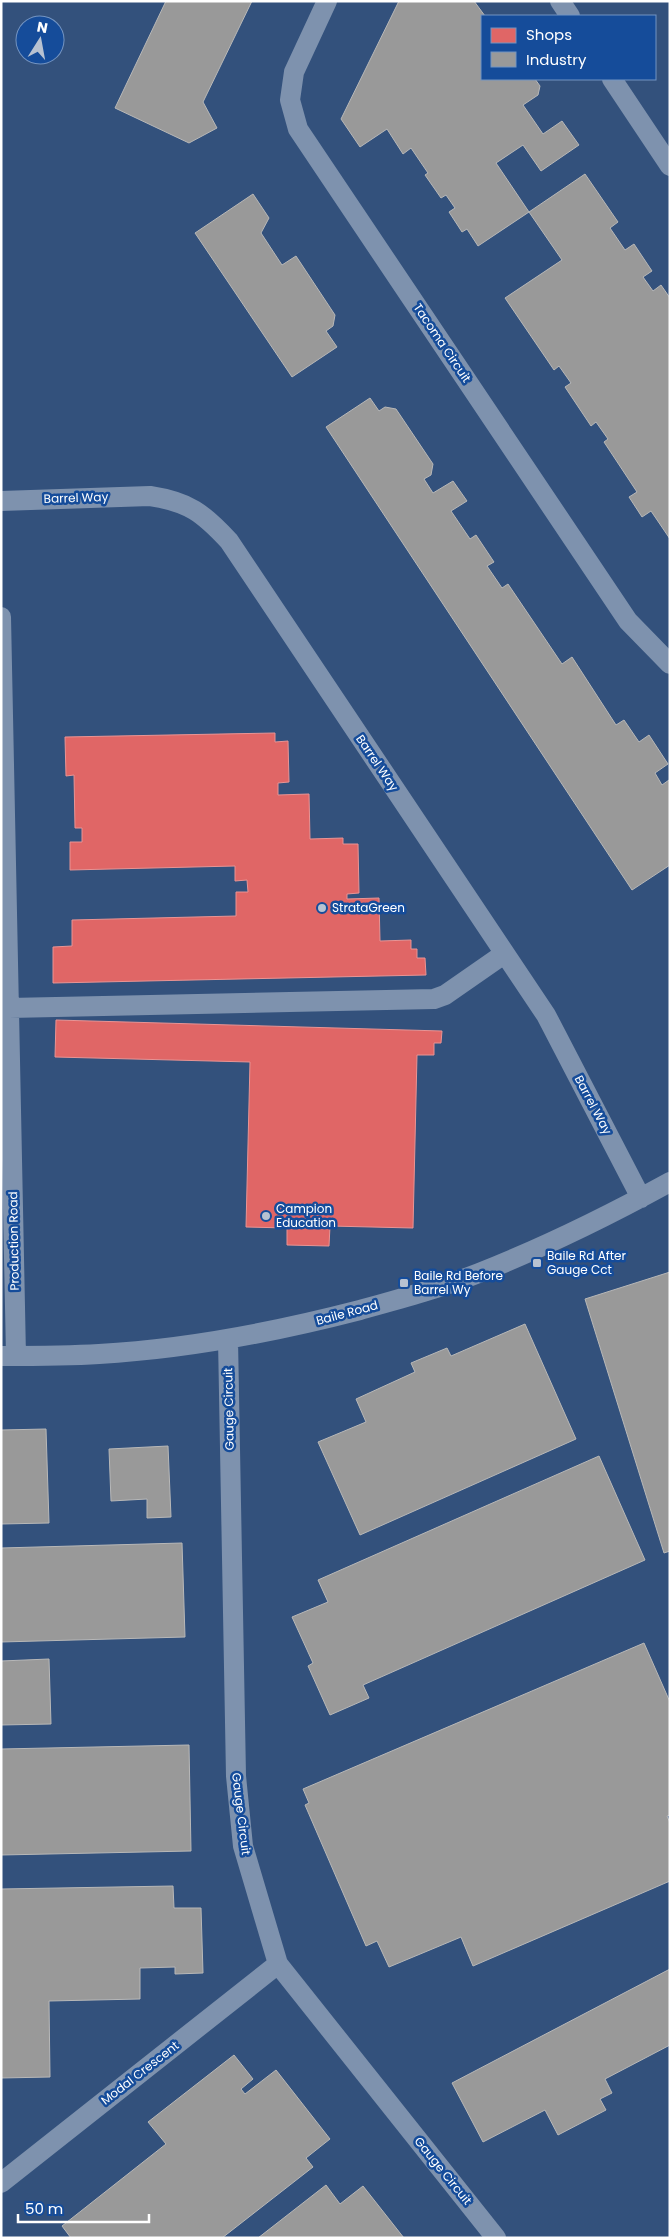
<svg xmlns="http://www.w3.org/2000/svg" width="671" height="2239" viewBox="0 0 671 2239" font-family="Poppins,sans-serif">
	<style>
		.shops { fill: #e06666; stroke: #e99494 }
		.industry { fill: #999; stroke: #b8b8b8 }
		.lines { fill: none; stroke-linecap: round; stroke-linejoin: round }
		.minor { stroke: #7e92ae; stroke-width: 20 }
		.poi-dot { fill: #b8c2d1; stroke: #154c9a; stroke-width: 2 }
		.labels { text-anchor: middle; stroke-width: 5; stroke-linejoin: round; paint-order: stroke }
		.street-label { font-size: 12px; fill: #fff; stroke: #154c9a }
		.poi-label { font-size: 12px; fill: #fff; stroke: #154c9a; text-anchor: start }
	</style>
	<rect width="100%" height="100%" fill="#33517c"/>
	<path class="shops" d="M275 733V742L288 741 289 782 278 783V795L309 794 310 839 343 838V844H358L359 893 347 894V899L379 898 380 941 411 940V949H417V958H425L426 975 53 983V947L72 946V920L236 916V892H248L247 880 235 881V866L70 870V842H82V828H75L74 775 66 776 65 737Z
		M56 1020 442 1031 441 1043H434V1055H417L413 1228 330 1226 329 1246 287 1245V1228L246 1227 250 1062 55 1057Z"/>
	<path class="industry" d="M166 1H252L203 102 217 128 189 143 115 108Z
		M399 1H474L485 16H482V79H535L540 86 538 95 523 105 543 134 562 121 579 145 541 171 523 145 496 163 529 212 478 246 467 229 462 232 449 212 455 208 446 195 441 198 425 175 428 173 411 148 403 154 387 129 360 147 341 119Z
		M585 174 618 222 610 228 625 250 634 244 652 271 643 277 653 291 661 285 670 298V539L651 511 642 517 629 497 637 492 604 442 608 439 596 422 591 426 565 387 571 383 559 366 554 370 505 298 562 260 529 212Z
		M253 194 269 218 261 233 282 265 296 256 335 315 333 326 326 331 337 347 292 377 195 233Z
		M370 398 379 411 385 407 396 409 433 464 431 475 424 479 433 493 453 481 467 501 451 511 470 539 476 535 494 562 487 566 502 588 508 584 562 664 572 657 616 725 624 720 639 742 649 735 668 764 655 773 662 785 669 780 670 782V865L632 890 326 427Z
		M670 1272V1551L664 1553 585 1299Z
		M525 1324 576 1439 360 1535 318 1442 366 1422 356 1399 415 1372 411 1363 447 1348 451 1356Z
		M46 1429 49 1523 1 1524V1430Z
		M168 1446 171 1517 147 1518V1499L111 1501 109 1449Z
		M599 1456 645 1560 363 1685 369 1698 330 1715 308 1666 313 1663 292 1617 328 1602 318 1580Z
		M182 1543 185 1637 1 1642V1548Z
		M644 1643 670 1702V1815L667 1816 670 1823V1881L473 1966 461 1937 389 1967 377 1941 366 1946 305 1805 309 1803 303 1789Z
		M49 1659 51 1724 1 1725V1661Z
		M189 1745 191 1851 1 1855V1749Z
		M173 1886 174 1908H201L203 1973 175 1974V1967L140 1968V1999L49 2001 50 2077 1 2078V1889Z
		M670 1969V2045L605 2079 612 2093 600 2099 606 2110 558 2135 545 2110 483 2142 452 2083Z
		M234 2055 253 2079 241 2089 245 2094 276 2070 330 2139 306 2158 313 2167 222 2238H71L62 2226 166 2144 148 2122Z
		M326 2185 340 2204 363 2186 404 2238H258Z"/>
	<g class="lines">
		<path class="minor" d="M327 1 294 72 290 100 298 129 628 621 670 664
			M560 1 570 16
			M612 79 670 166
			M1 501 150 496C189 502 203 513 229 541L546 1015 641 1198
			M1 617 16 1356
			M9 1008 434 999 445 995 504 954
			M228 1339 236 1776 243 1846 278 1964 496 2238
			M1 1356C34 1356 67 1356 99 1354 187 1349 275 1332 360 1310 400 1299 441 1288 479 1273 545 1247 608 1216 670 1182
			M1 2183 278 1964"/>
	</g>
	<g class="poi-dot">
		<circle cx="322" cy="908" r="5"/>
		<circle cx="266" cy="1216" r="5"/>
		<rect x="532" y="1258" width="10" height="10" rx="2.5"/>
		<rect x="399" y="1278" width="10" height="10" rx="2.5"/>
	</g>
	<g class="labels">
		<g class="street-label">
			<text transform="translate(442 343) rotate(56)" y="4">Tacoma Circuit</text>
			<text transform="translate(76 498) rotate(-2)" y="4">Barrel Way</text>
			<text transform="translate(377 763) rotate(56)" y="4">Barrel Way</text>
			<text transform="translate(593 1105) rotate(62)" y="4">Barrel Way</text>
			<text transform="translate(14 1241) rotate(-91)" y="4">Production Road</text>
			<text transform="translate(347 1313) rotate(-15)" y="4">Baile Road</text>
			<text transform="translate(229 1409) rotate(-91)" y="4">Gauge Circuit</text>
			<text transform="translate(241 1814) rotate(83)" y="4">Gauge Circuit</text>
			<text transform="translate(140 2073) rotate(-38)" y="4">Modal Crescent</text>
			<text transform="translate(443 2171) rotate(51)" y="4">Gauge Circuit</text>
		</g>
		<g class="poi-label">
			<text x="332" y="912">StrataGreen</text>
			<text x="276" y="1213">Campion<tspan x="276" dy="14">Education</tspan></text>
			<text x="547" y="1260">Baile Rd After<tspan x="547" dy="14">Gauge Cct</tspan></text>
			<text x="414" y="1280">Baile Rd Before<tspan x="414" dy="14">Barrel Wy</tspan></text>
		</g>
	</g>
	<rect width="671" height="2239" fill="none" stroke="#ffffff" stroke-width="5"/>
	<rect x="481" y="15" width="175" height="65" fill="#154c9a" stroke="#7394c2"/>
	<rect x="491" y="28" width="25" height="15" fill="#e06666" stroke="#7394c2"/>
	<text x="526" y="40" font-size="15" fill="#ffffff">Shops</text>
	<rect x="491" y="52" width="25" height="15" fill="#999999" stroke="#7394c2"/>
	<text x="526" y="65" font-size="15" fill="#ffffff">Industry</text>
	<g transform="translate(40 40) rotate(11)"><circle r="24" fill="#154c9a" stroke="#7394c2"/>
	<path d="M0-4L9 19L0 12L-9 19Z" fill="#b8c2d1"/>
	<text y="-8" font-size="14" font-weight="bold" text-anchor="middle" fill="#ffffff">N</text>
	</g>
	<path d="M18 2214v8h131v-8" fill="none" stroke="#ffffff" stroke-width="2.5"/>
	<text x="25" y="2214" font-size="15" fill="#ffffff" stroke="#154c9a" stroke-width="4" paint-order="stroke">50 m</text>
</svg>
